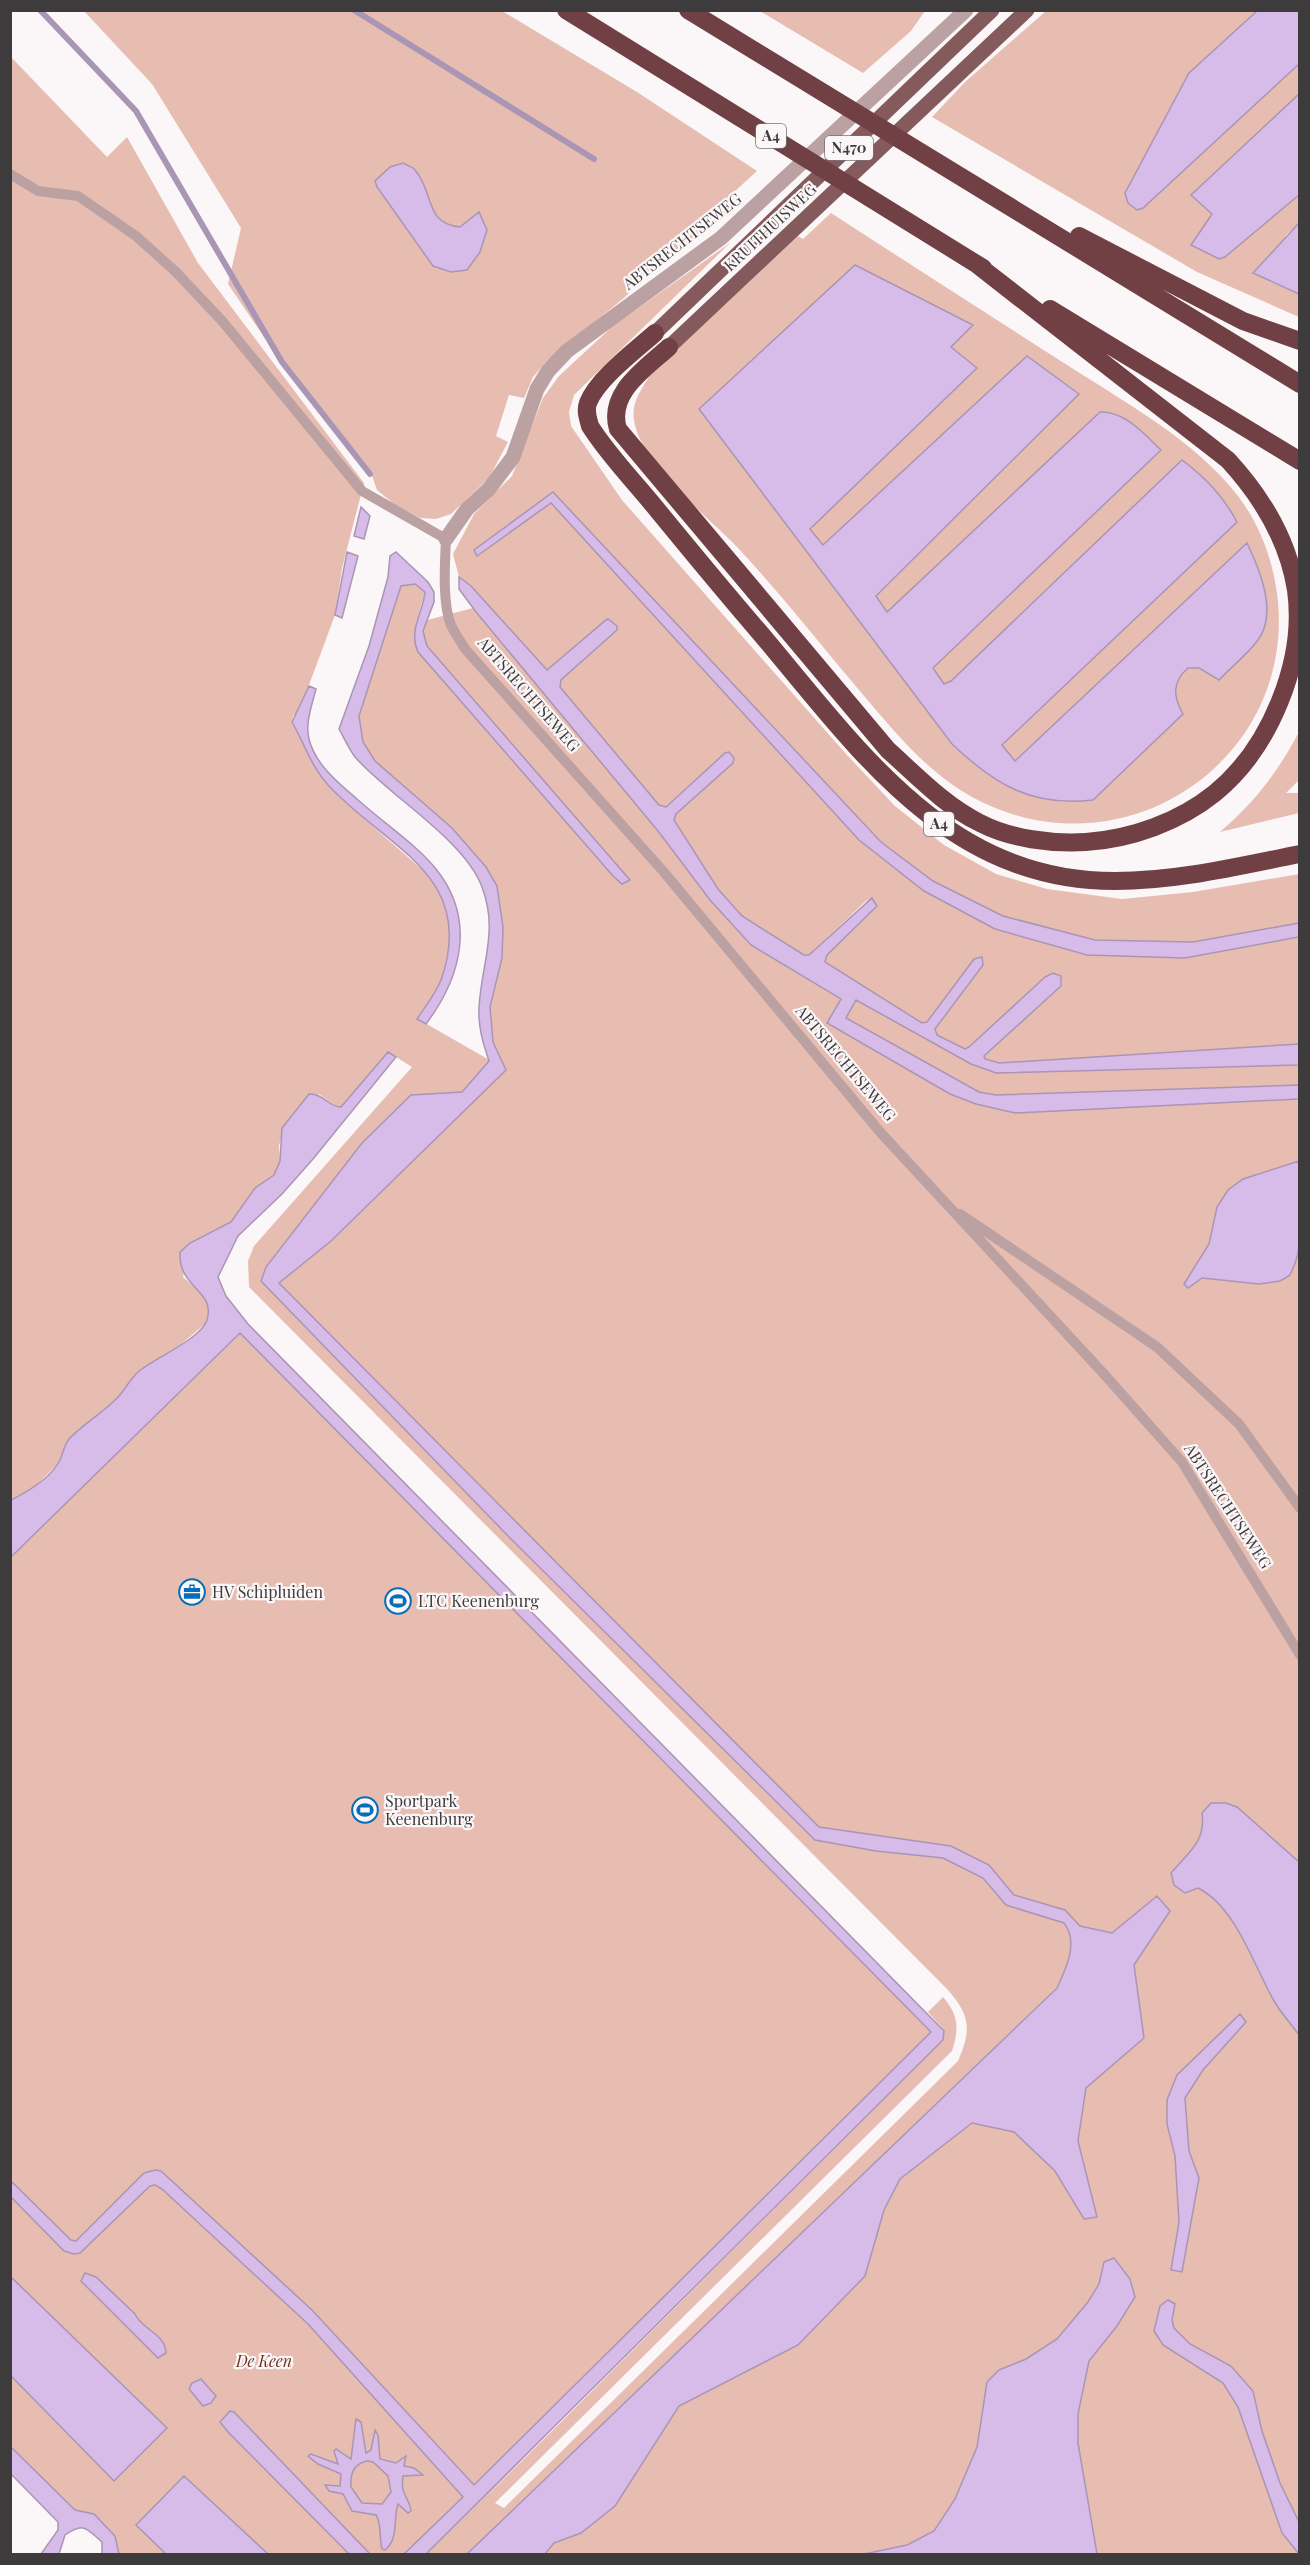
<svg xmlns="http://www.w3.org/2000/svg" width="1310" height="2565" viewBox="0 0 1310 2565" font-family="'Playfair Display',serif">
	<style>
		.green { fill: #e8bdb1; fill-rule: evenodd }
		.water { fill: #d7bbe8; stroke: #a995b4; stroke-width: 1.5; fill-rule: evenodd }
		.lines { fill: none; stroke-linecap: round; stroke-linejoin: round }
		.stream { stroke: #a995b4; stroke-width: 6 }
		.service { stroke: #bba1a2; stroke-width: 10 }
		.minor { stroke: #bba1a2; stroke-width: 15 }
		.primary { stroke: #855a5c; stroke-width: 15 }
		.motorway { stroke: #714044; stroke-width: 18 }
		.labels { text-anchor: middle; stroke-width: 4.5; stroke-linejoin: round; paint-order: stroke }
		.shield { fill: #fbf6f8; stroke: #777374; stroke-width: 1.5 }
		.shield-label { font-size: 15px; font-weight: bold; fill: #3e3b3c }
		.street-label { font-size: 16px; fill: #3e3b3c; stroke: #fbf6f8 }
		.poi-label { font-size: 16px; fill: #3e3b3c; stroke: #fbf6f8; text-anchor: start }
		.park-label { font-size: 16px; font-style: italic; fill: #71301d; stroke: #fbf6f8 }
	</style>
	<rect width="100%" height="100%" fill="#fbf6f8"/>
	<path class="green" d="M84 11H502L637 92 757 171 721 204 728 214 649 272 625 297 545 363 533 377 524 398 509 395 496 436 508 442 489 478 451 514 436 519 420 518 394 504 377 490 370 470 277 356 228 284 241 228 152 84ZM415 170C426 194 431 224 460 227L478 213 433 266Z
		M760 11H925L911 31 863 73Z
		M1046 11H1257L1189 73 1128 203 1137 210 1143 208 1299 64V94L1191 195 1212 214 1192 245 1225 257 1299 195V223L1286 235 1271 282 1299 294V317L1197 272 932 117 965 82Z
		M11 57 107 157 127 137 198 263 364 483 342 568 335 615 299 712 293 716 292 722 338 796 425 872 442 896 451 922 450 942 441 981 418 1019 505 1069 493 1042 490 1007 502 958 486 867 452 828 375 761 363 742 359 716 400 586 415 584 425 592 416 623 473 608 658 831 710 900 751 945 841 1000 828 1023 950 1094 976 1104 1015 1112 1299 1099V2554H545L554 2543 581 2533 615 2506 679 2406 798 2345 865 2276 884 2210 900 2179 972 2123 1014 2132 1055 2171 1084 2219 1097 2217 1078 2141 1086 2088 1144 2038 1134 1965 1170 1911 1157 1896 1112 1933 1080 1926 1065 1910 1014 1895 989 1865 896 1838 819 1827 279 1283 331 1241 471 1103 454 1092 411 1095 362 1143 266 1267 261 1281 511 1539 815 1840 876 1851 943 1858 983 1878 1006 1905 1064 1923C1079 1942 1066 1969 1057 1987L512 2512 501 2554H113L11 2451V1557L240 1332 941 2030 486 2497 943 2040 944 2030 928 2012 943 1997C959 2015 959 2029 952 2051L495 2503 504 2508 958 2061C972 2029 970 2015 947 1989L249 1287 248 1261 254 1246 412 1067 388 1052 341 1107H336L319 1094 290 1119 279 1145 280 1161 274 1175 255 1188 231 1222 190 1243 183 1277 202 1294 209 1309 206 1323 171 1353 138 1372 117 1398 67 1441 59 1463 32 1489 11 1500Z
		M831 213C908 263 986 313 1064 363 1124 402 1194 439 1238 496 1260 525 1272 558 1277 593 1298 752 1138 868 993 807 936 784 898 736 859 690 819 643 780 593 738 548 708 516 627 455 634 408 636 395 646 383 652 371L798 236 803 239Z
		M730 243 574 395 569 412 571 426 622 500 847 755 895 806 944 845 996 874 1047 889 1122 899 1193 892 1299 874V923L1193 942 1095 940 1003 916 933 881 881 842 553 492 474 550 477 556 551 503 859 840 924 891 995 929 1087 955 1185 958 1299 937V1044L999 1063 984 1059V1056L1062 983 1061 976 1045 977 969 1047 965 1049 937 1035 935 1029 983 965 974 959 927 1022 922 1023 825 962 827 955 869 898 809 955H804L742 916 718 889 674 820 676 814 733 763 725 753 665 807 659 805 560 687 561 680 617 630V626L547 670 471 586 459 577 453 554 474 514 512 476 543 398 559 376 613 326Z
		M1299 732V780L1286 793H1299V813L1220 832C1256 801 1277 773 1299 732Z
		M856 1000 971 1064 996 1073 1299 1065V1085L997 1095 979 1092 846 1018Z"/>
	<path class="water" d="M1257 11H1299V64L1143 208 1137 210 1128 203 1125 193 1189 73Z
		M1299 94V195L1225 257 1219 259 1191 245 1212 214 1191 195Z
		M403 163C406 165 413 167 415 170 434 191 424 224 460 227L479 212 487 230 480 252 467 270 451 272 433 266 377 187 375 181 390 167Z
		M1299 223V294L1253 273Z
		M855 265 973 325 951 347 977 368 810 529 823 545 1027 356 1079 394 876 596 887 612 1100 412C1125 411 1144 434 1161 450L933 668 944 684 951 681 1182 460C1206 478 1223 496 1237 522L1002 745 1015 761 1247 543C1260 570 1278 613 1258 640 1247 655 1231 667 1219 680L1199 668H1188C1172 682 1173 696 1183 714L1093 800C1032 807 995 785 952 744L699 409Z
		M553 492 881 842 933 881 1003 916 1095 940 1193 942 1299 923V937L1185 958 1087 955 995 929 924 891 859 840 551 503 477 556 474 550Z
		M361 507 370 516 364 539 354 536Z
		M347 552 358 556 342 618 335 615Z
		M396 552 428 582 434 592V602L423 631 427 646 630 880 622 884 613 876 418 652C408 630 423 613 425 592L415 584 401 586 359 716 363 742 375 761 452 828 486 867 497 886 503 927 502 958 490 1007 493 1042 506 1070 331 1241 279 1283 819 1827 951 1846 989 1865 1014 1895 1065 1910 1080 1926 1112 1933 1157 1896 1170 1911 1134 1965 1144 2038 1086 2088 1078 2141 1097 2217 1084 2219 1055 2171 1014 2132 972 2123 900 2179 884 2210 865 2276 798 2345 679 2406 615 2506 581 2533 554 2543 545 2554H467L1057 1988C1066 1969 1079 1942 1064 1923L1006 1905 983 1878 943 1858 876 1851 815 1840 511 1539 261 1281 266 1267 362 1143 411 1095 462 1092 489 1061C483 1043 478 1027 479 1008 481 964 499 932 482 887 464 839 389 796 355 757 349 749 344 738 339 729L369 646 388 577 390 556Z
		M459 577 471 586 547 670 606 620 608 619 617 626V630L561 680 560 687 659 805 666 807 725 753 729 752 734 758 733 763 676 814 674 820 718 889 742 916 804 955H809L872 898 877 906 827 955 825 962 922 1023 927 1022 974 959 982 957 983 965 935 1029 937 1035 965 1049 969 1047 1045 977 1053 973 1061 976V986L984 1056 985 1059 999 1063 1299 1044V1065L996 1073 971 1064 856 1000 846 1018 979 1092 996 1095 1299 1085V1099L1015 1113 976 1104 950 1094 827 1023 841 999 751 945 710 900 658 831 476 612 459 589Z
		M309 686 316 689C312 705 305 723 309 739 315 764 338 783 357 799 381 821 416 844 436 869 476 919 462 976 426 1024L417 1019C425 1007 436 993 441 980 478 875 386 848 328 785 311 766 304 743 292 722Z
		M388 1052 396 1057 313 1159 282 1194 238 1236 218 1277 226 1296 248 1324 944 2031 943 2040 426 2554H404L463 2497 308 2324 162 2189 155 2185 150 2186 80 2253 74 2254 64 2251 11 2197V2181L71 2240 76 2241 144 2173 155 2170 161 2171 312 2310 474 2485 931 2032 240 1333 11 1557V1500C27 1492 51 1478 60 1460 63 1454 64 1445 69 1439 83 1424 103 1413 118 1397 125 1390 130 1379 138 1372 153 1359 201 1339 207 1320 216 1290 178 1289 180 1252L190 1243 231 1222 255 1188 274 1175 280 1161 282 1128 309 1094C325 1094 328 1107 341 1107Z
		M1299 1161C1300 1194 1307 1249 1289 1276L1280 1281 1259 1284 1202 1278 1188 1288 1184 1284 1209 1244 1217 1207 1228 1190 1243 1179Z
		M1211 1803H1226L1237 1807 1299 1862V2035C1291 2024 1281 2013 1274 2001 1254 1966 1236 1907 1198 1888L1185 1893 1174 1885 1171 1873C1189 1852 1206 1841 1202 1813Z
		M1240 2014 1246 2022 1203 2070 1185 2098 1189 2151 1199 2178 1182 2272 1171 2270 1179 2222 1175 2156 1167 2124V2100L1177 2075Z
		M1114 2258 1130 2279 1135 2297 1117 2326 1089 2361 1078 2414V2443L1097 2554H864L907 2545 934 2531 955 2499 977 2447 987 2382 999 2370 1026 2359 1057 2339 1088 2302 1099 2284 1104 2262Z
		M85 2273 96 2277 135 2314C142 2330 165 2333 166 2353L158 2358 81 2281Z
		M10 2276 167 2428 114 2481 11 2376Z
		M1168 2300 1175 2304 1172 2320 1174 2328 1190 2344 1231 2366 1253 2391 1262 2431 1280 2483 1299 2522V2554L1282 2533 1238 2407 1223 2383 1163 2345 1154 2331 1160 2306Z
		M201 2379 216 2396 211 2403 203 2406 189 2389 192 2383Z
		M230 2411 234 2412 370 2554H349L228 2432 220 2422Z
		M356 2419 361 2422 366 2453 371 2450 375 2430 378 2435 380 2459 396 2463 406 2456 404 2466 414 2468 423 2475 403 2476C400 2497 409 2495 411 2511L408 2513 398 2504C393 2519 399 2539 385 2550L382 2549C379 2538 382 2524 376 2515L352 2511 343 2494 329 2491 325 2485 340 2486 341 2474 318 2464 308 2456 311 2454 338 2464 334 2451 336 2449 351 2459ZM367 2461 373 2462 388 2476 391 2492 382 2504 362 2503 351 2487C350 2475 353 2464 367 2461Z
		M10 2446 75 2510 94 2514 115 2536 119 2554H102V2542C86 2528 84 2522 65 2535L59 2554H41L58 2530V2522L11 2474Z
		M184 2476 268 2554H166L136 2525Z"/>
	<g class="lines">
		<path class="stream" d="M40 10 136 111 282 362 370 474
			M354 10 594 159"/>
		<path class="service" d="M10 174 38 191 78 196 136 236 176 272 223 322 362 491 446 539C445 562 442 603 451 625 455 634 461 642 466 650L663 871 880 1132 1104 1374 1182 1462 1300 1655
			M960 1214 1157 1347 1239 1424 1300 1508"/>
		<path class="minor" d="M446 539 467 509 489 489 513 457 537 389 548 371 567 351 721 238 966 10"/>
		<path class="primary" d="M655 333 992 10
			M669 347 1027 10"/>
		<path class="motorway" d="M566 10 983 268
			M688 10 1300 384
			M1079 236 1243 321 1300 341
			M1050 309 1300 461
			M655 333C636 350 597 379 588 403 585 411 588 418 590 426 607 453 630 477 650 501 686 545 723 590 761 634 858 749 947 881 1115 881 1178 881 1239 866 1300 854
			M669 347C645 369 607 393 618 429L888 750C916 775 945 806 980 823 1011 839 1051 844 1086 842 1131 839 1179 822 1215 793 1270 748 1306 661 1296 590 1288 539 1262 497 1228 460L975 263"/>
	</g>
	<defs>
		<g id="office-ring" transform="scale(1.35)"><circle r="9.5" fill="#fbf6f8" stroke="#056eb9" stroke-width="1.5"/><path d="M-6-3h4V-5.5h4V-3h4V5H-6ZM-1-4.5V-3h2v-1.5ZM-6 0V1H6V0Z" fill="#056eb9"/></g>
		<g id="stadium-ring" transform="scale(1.35)"><circle r="9.5" fill="#fbf6f8" stroke="#056eb9" stroke-width="1.5"/><path d="M0-5a6.5 5 0 1 0 0 10a6.5 5 0 1 0 0-10ZM-3.5-1.8h7v3.6h-7Z" fill="#056eb9"/></g>
	</defs>
	<g fill-rule="evenodd">
		<use href="#office-ring" x="192" y="1592"/>
		<use href="#stadium-ring" x="398" y="1601"/>
		<use href="#stadium-ring" x="365" y="1810"/>
	</g>
	<g class="labels">
		<g class="shield">
			<rect x="756" y="124" width="30" height="24" rx="4.5"/>
			<rect x="825" y="136" width="48" height="24" rx="4.5"/>
			<rect x="924" y="812" width="30" height="24" rx="4.5"/>
		</g>
		<g class="shield-label">
			<text x="771" y="141">A4</text>
			<text x="849" y="153">N470</text>
			<text x="939" y="829">A4</text>
		</g>
		<g class="street-label">
			<text transform="translate(770 227) rotate(-43)" y="6">KRUITHUISWEG</text>
			<text transform="translate(682 241) rotate(-38)" y="6">ABTSRECHTSEWEG</text>
			<text transform="translate(529 694) rotate(49)" y="6">ABTSRECHTSEWEG</text>
			<text transform="translate(846 1063) rotate(50)" y="6">ABTSRECHTSEWEG</text>
			<text transform="translate(1228 1506) rotate(57)" y="6">ABTSRECHTSEWEG</text>
		</g>
		<g class="poi-label">
			<text x="212" y="1598">HV Schipluiden</text>
			<text x="418" y="1607">LTC Keenenburg</text>
			<text x="385" y="1807">Sportpark<tspan x="385" dy="18">Keenenburg</tspan></text>
		</g>
		<g class="park-label">
			<text x="264" y="2367">De Keen</text>
		</g>
	</g>
	<rect width="1310" height="2565" fill="none" stroke="#3e3b3c" stroke-width="24"/>
</svg>
